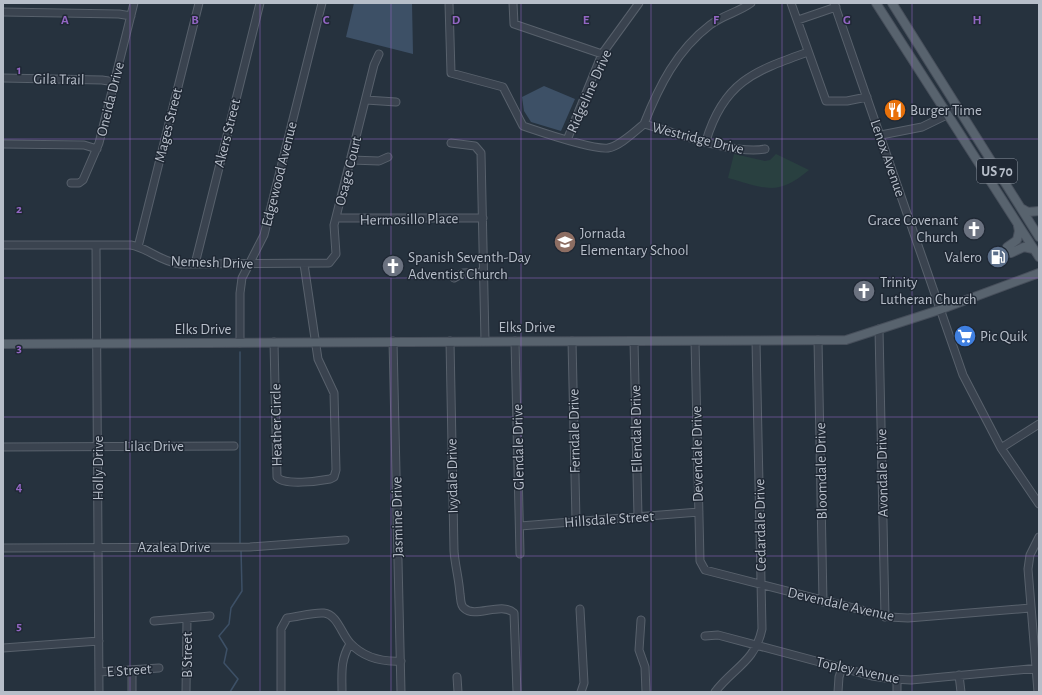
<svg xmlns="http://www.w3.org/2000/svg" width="1042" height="695" viewBox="0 0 1042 695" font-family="'Alegreya Sans',sans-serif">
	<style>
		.green { fill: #294040 }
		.water { fill: #3d5066 }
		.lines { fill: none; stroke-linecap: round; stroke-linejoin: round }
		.stream { stroke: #3d5066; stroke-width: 1.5 }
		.minor-casing { stroke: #58616c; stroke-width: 9 }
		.major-casing { stroke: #474f5b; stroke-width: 10 }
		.minor { stroke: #3a434f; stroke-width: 7 }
		.major { stroke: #58636e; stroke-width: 8 }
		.grid { fill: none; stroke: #9366c3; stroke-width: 1; stroke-opacity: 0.55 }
		.labels { text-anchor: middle; stroke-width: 3; stroke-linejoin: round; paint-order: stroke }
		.shield { fill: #1f2834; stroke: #89919c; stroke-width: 1 }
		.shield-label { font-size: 14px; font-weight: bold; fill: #b7bec9 }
		.street-label { font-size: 15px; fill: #b7bec9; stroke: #1f2834 }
		.poi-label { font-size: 15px; fill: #b7bec9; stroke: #1f2834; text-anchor: start }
		.grid-label { font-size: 13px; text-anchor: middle; font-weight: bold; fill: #9366c3; stroke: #1f2834; stroke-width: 3; stroke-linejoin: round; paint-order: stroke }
	</style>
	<rect width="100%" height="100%" fill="#26323e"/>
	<path class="green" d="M734 154 765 161 770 160 776 154 809 170C777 197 765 188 728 178Z"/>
	<path class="water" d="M354 3H412L413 54 346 37Z
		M544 86 575 99 561 131 531 122 524 111 522 97Z"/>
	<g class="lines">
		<path class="stream" d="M240 352V545
			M230 692 238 679 224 663 227 649 219 636 229 624 231 608 242 591 241 549"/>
		<g class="minor-casing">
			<path id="minor" d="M449 3 451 73 503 87 523 126C541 132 592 150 608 148 620 146 634 132 644 124 676 133 735 155 765 149
				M513 3 514 24 602 54
				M791 3 826 101H847L867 97
				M834 3 963 375 1001 448 1039 504
				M3 12 119 14 131 16
				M798 20 836 7
				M3 78 102 80 115 82
				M366 100 396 102
				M644 124C659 86 677 50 710 25 723 15 739 12 751 3
				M881 135 922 127 959 109
				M567 140 602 54 639 3
				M706 141C724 81 755 71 808 52
				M451 143 475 146 481 153 485 341
				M3 144 84 145 97 149
				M351 160 379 161 388 157
				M71 183H79L83 180 99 143 134 3
				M336 218H483
				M3 245H131C148 248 161 262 180 264L329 263 336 254 334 225 374 65 379 54
				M96 245 99 692
				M138 247 199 3
				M195 264 260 3
				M454 278 463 273 484 272
				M879 329 885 617
				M818 340 823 602
				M393 341 401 692
				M450 341 454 551C455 565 459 579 460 594 461 599 460 605 464 608 475 619 501 601 514 613L517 692
				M515 341 520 554
				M572 341 576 521
				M634 341 638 517
				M695 341 700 561 705 570 889 617 908 618 1030 608
				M274 342 277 477C284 486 319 481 330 479L334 477 336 470 334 393 318 359 304 264
				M240 343V293L242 278 264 235 322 3
				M3 447 234 446
				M1001 448 1039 424
				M520 526 699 512
				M3 548 250 547 345 540
				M580 609 584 683 581 692
				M641 620 639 650 645 667 646 692
				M154 621 210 616
				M705 636 718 635 872 676 893 679 911 680 1039 668
				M3 648 99 641
				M99 672 159 668
				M959 675 961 692
				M457 677 458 692
				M897 680V692
				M132 692V670
				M186 692 187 619
				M281 692V629L287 618C298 617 313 612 324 613 337 614 342 635 350 643 363 657 382 662 401 661
				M342 692C342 674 340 660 350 644
				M715 692C733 668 755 662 762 629L756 341
				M838 692 839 677 842 668
				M1038 692 1028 569 1030 555 1039 537"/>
		</g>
		<g class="major-casing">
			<path id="major" d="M876 3 1039 257
				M892 3 1039 237
				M1021 208 1028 212 1039 211
				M1007 247 1017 240 1019 231 1018 226
				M1011 253 1024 247 1033 249
				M3 344 846 340 939 310 1039 273"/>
		</g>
		<use href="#minor" class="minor"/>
		<use href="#major" class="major"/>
	</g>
	<path class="grid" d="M130 3V692M260 3V692M391 3V692M521 3V692M651 3V692M782 3V692M912 3V692M3 139H1039M3 278H1039M3 417H1039M3 556H1039"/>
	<defs>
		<g id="restaurant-disc" transform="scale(1.15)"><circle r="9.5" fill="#e8710a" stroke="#1f2834"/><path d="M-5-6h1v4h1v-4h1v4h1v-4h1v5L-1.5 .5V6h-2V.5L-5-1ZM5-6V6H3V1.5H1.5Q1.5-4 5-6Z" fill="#fff"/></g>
		<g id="church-disc" transform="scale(1.15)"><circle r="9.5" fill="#6b7280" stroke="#1f2834"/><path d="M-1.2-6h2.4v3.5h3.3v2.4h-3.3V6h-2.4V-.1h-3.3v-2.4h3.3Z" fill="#fff"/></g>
		<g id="school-disc" transform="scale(1.15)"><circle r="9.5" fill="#8d6e63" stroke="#1f2834"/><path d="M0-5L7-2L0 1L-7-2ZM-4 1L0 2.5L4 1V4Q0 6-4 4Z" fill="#fff"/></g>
		<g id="fuel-disc" transform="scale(1.15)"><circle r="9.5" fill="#5c6f8a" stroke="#1f2834"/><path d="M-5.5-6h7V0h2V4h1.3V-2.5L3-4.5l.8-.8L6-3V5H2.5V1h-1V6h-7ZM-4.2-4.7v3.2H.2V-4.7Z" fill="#fff"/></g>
		<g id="supermarket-disc" transform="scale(1.15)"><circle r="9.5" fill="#3f7fe0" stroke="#1f2834"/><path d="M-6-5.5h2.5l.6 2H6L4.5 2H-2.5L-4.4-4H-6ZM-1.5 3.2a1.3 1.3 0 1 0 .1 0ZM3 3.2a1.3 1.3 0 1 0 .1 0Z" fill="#fff"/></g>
	</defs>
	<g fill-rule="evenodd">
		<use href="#restaurant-disc" x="895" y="110"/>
		<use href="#church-disc" x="974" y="229"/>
		<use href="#school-disc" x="565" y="242"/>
		<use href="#fuel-disc" x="998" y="257"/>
		<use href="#church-disc" x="393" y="266"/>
		<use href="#church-disc" x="864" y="291"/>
		<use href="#supermarket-disc" x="965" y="336"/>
	</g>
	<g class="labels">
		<rect class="shield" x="977" y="159" width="40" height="24" rx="3"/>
		<g class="shield-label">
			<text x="997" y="176">US 70</text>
		</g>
		<g class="street-label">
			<text transform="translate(59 79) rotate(1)" y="5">Gila Trail</text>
			<text transform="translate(589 91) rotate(-66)" y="5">Ridgeline Drive</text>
			<text transform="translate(110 99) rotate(-76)" y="5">Oneida Drive</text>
			<text transform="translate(168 125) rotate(-76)" y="5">Mages Street</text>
			<text transform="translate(227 133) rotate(-76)" y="5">Akers Street</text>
			<text transform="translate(698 138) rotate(14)" y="5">Westridge Drive</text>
			<text transform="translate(888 158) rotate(71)" y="5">Lenox Avenue</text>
			<text transform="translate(348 171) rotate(-76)" y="5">Osage Court</text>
			<text transform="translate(279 174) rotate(-76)" y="5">Edgewood Avenue</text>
			<text transform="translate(409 219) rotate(-1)" y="5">Hermosillo Place</text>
			<text transform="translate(212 262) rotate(2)" y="5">Nemesh Drive</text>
			<text x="527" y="332">Elks Drive</text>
			<text x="203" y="334">Elks Drive</text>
			<text transform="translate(276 425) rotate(-91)" y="5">Heather Circle</text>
			<text transform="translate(636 429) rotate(-91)" y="5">Ellendale Drive</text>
			<text transform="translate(574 431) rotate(-91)" y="5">Ferndale Drive</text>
			<text x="154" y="451">Lilac Drive</text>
			<text transform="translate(518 447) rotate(-91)" y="5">Glendale Drive</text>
			<text transform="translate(697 454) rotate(-91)" y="5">Devendale Drive</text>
			<text transform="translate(98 468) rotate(-90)" y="5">Holly Drive</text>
			<text transform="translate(821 471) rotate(-91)" y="5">Bloomdale Drive</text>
			<text transform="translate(882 473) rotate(-91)" y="5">Avondale Drive</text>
			<text transform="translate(452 476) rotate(-91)" y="5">Ivydale Drive</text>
			<text transform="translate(397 517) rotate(-91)" y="5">Jasmine Drive</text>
			<text transform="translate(609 519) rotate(-4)" y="5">Hillsdale Street</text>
			<text transform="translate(760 525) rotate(-91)" y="5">Cedardale Drive</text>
			<text x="174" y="552">Azalea Drive</text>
			<text transform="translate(841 604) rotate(13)" y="5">Devendale Avenue</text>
			<text transform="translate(187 655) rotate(-90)" y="5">B Street</text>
			<text transform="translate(129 670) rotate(-4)" y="5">E Street</text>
			<text transform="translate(858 670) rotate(12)" y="5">Topley Avenue</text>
		</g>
		<g class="poi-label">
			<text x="910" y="115">Burger Time</text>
			<text x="958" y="225" text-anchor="end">Grace Covenant<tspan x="958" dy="17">Church</tspan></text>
			<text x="580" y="238">Jornada<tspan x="580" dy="17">Elementary School</tspan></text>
			<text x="408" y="262">Spanish Seventh-Day<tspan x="408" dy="17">Adventist Church</tspan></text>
			<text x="982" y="262" text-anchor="end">Valero</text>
			<text x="880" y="287">Trinity<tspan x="880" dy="17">Lutheran Church</tspan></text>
			<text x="980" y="341">Pic Quik</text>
		</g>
	</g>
	<g class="grid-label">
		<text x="65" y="24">A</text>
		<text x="195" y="24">B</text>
		<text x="326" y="24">C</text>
		<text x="456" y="24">D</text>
		<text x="586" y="24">E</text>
		<text x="716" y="24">F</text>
		<text x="847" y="24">G</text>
		<text x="977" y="24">H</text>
		<text x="19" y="74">1</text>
		<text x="19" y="213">2</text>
		<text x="19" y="352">3</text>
		<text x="19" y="491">4</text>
		<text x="19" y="630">5</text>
	</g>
	<rect width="1042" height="695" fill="none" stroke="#b7bec9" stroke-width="8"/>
</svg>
